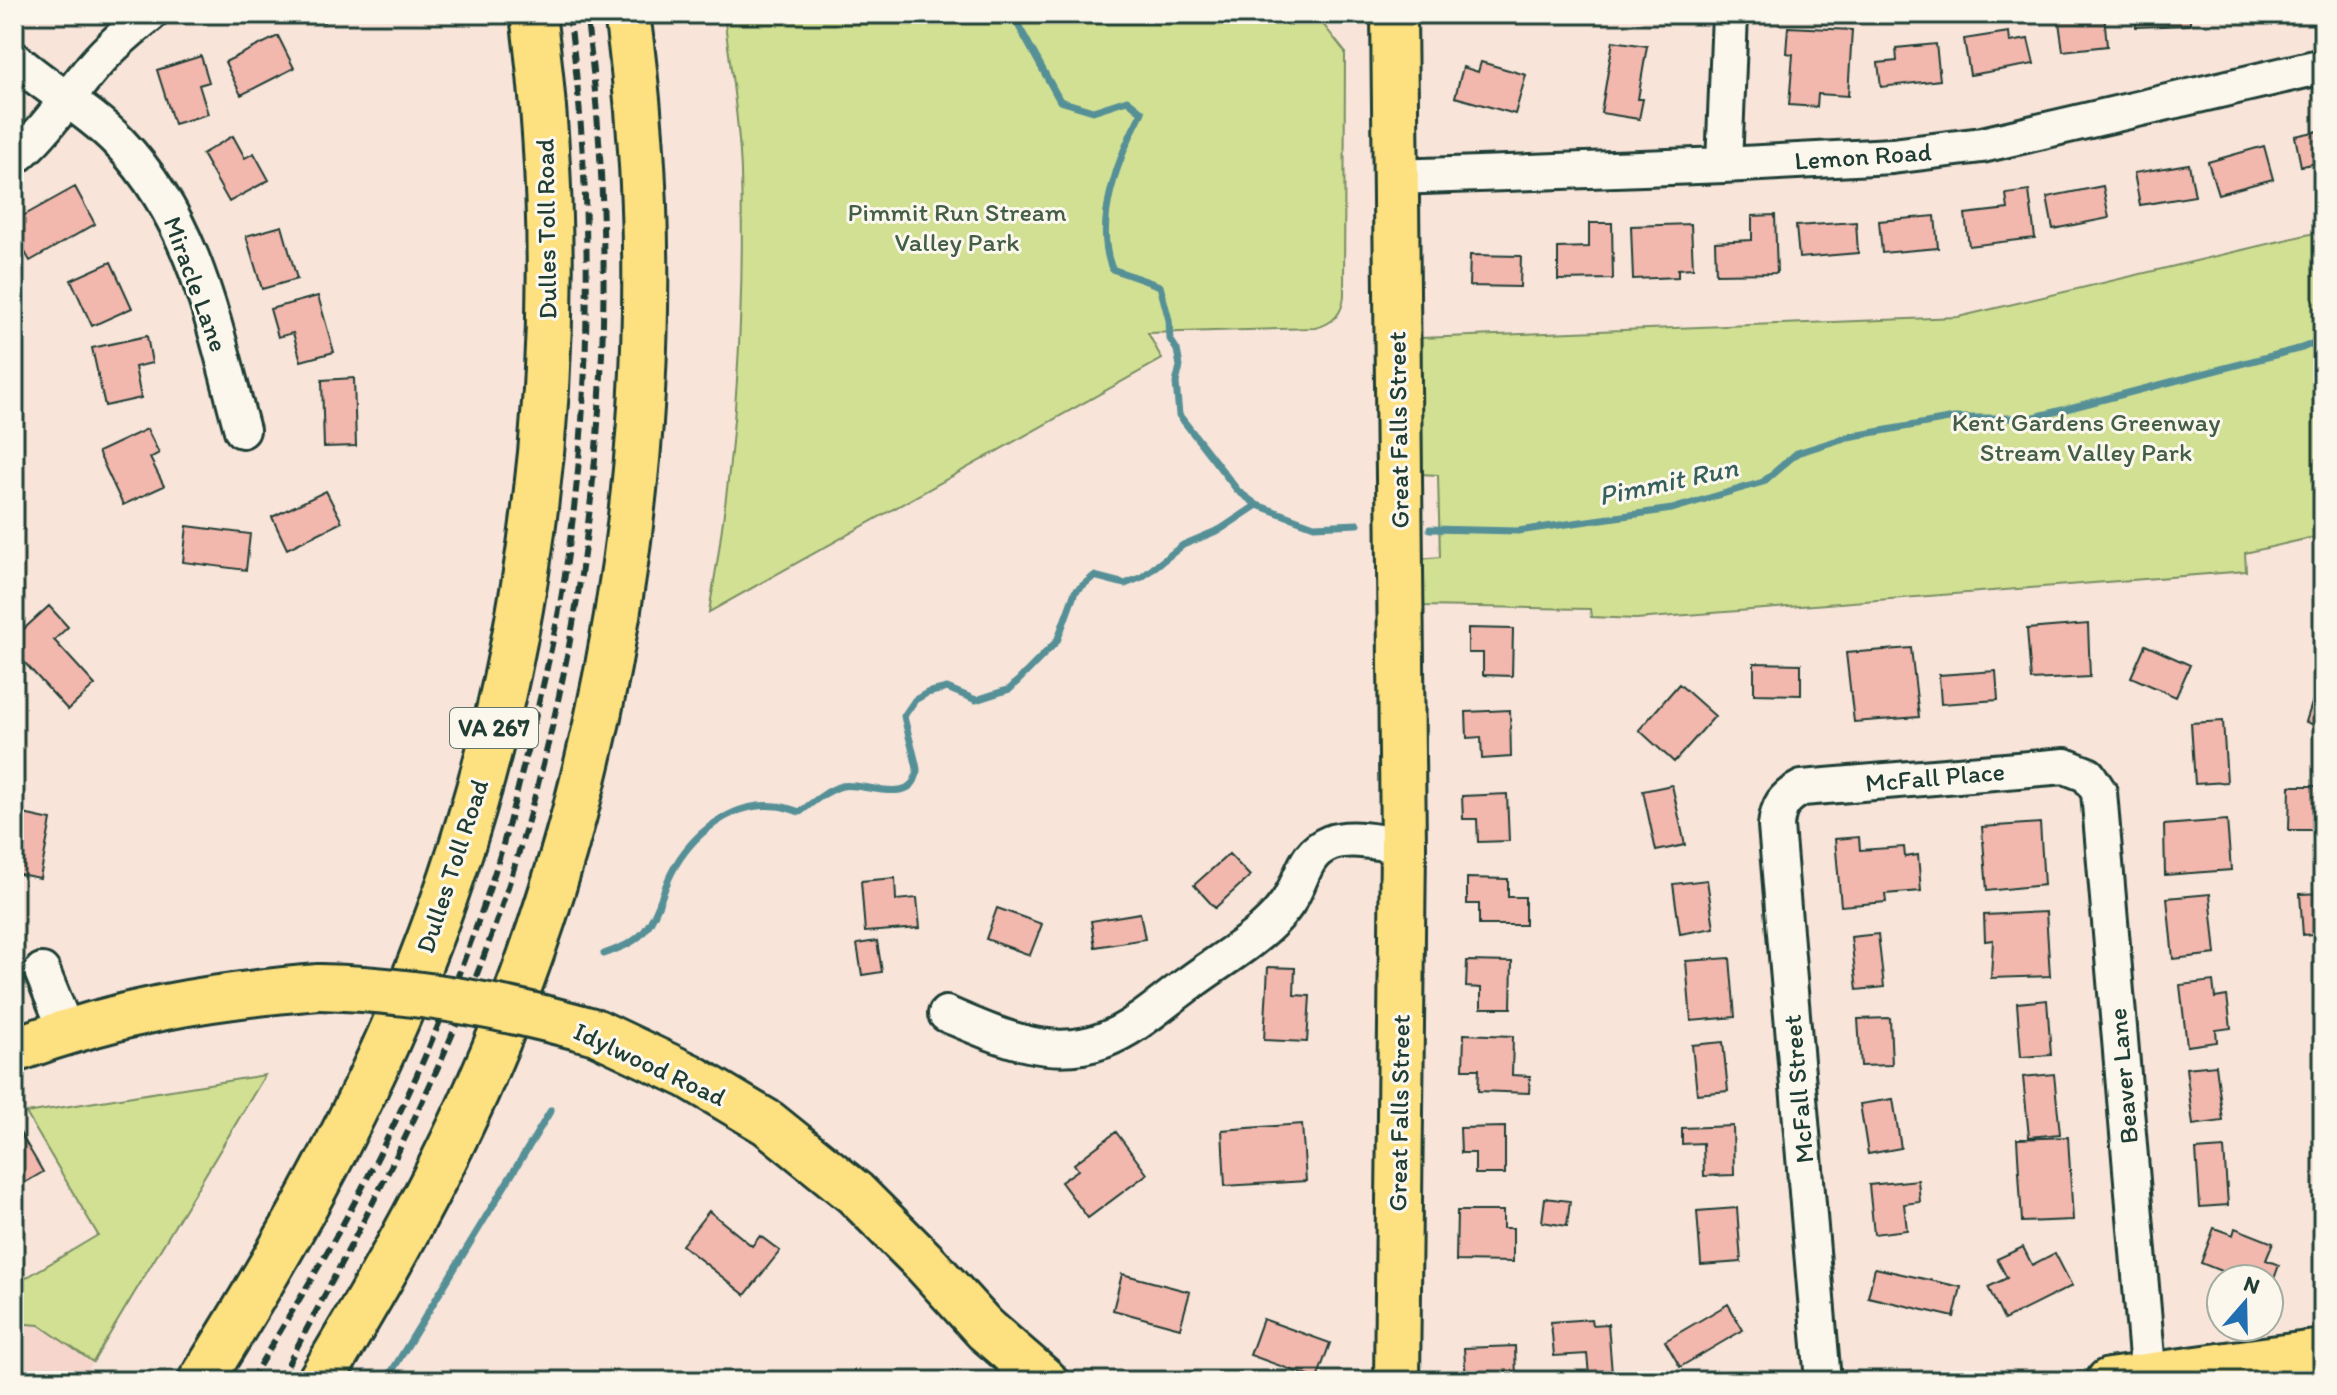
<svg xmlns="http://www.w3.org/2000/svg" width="2337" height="1395" viewBox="0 0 2337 1395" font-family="Itim,sans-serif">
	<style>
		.built { fill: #f6d6cc }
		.green { fill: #d2e093; stroke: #788e64; stroke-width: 2 }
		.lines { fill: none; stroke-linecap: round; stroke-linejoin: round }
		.stream { stroke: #569097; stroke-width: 7 }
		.building { fill: #f2b7ad; stroke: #1f3d34; stroke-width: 2 }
		.minor-casing { stroke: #1f3d34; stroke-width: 40 }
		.major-casing { stroke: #1f3d34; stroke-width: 50 }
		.highway-casing { stroke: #1f3d34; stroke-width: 50 }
		.minor { stroke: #fbf7ec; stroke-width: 34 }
		.major { stroke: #fde080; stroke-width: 44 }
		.highway { stroke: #fde080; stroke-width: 44 }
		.rail { stroke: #1f3d34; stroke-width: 6; stroke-dasharray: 12 6; stroke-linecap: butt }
		.major-bridge-casing { stroke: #1f3d34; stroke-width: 50; stroke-linecap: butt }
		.major-bridge { stroke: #fde080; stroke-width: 44 }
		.labels { text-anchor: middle; stroke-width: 6; stroke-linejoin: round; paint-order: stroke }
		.shield { fill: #fbf7ec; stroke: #61756b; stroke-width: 2 }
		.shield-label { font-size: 24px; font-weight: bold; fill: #1f3d34 }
		.street-label { font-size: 26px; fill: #1f3d34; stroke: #fbf7ec }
		.park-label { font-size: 26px; fill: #435e47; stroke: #fbf7ec }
		.water-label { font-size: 28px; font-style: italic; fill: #36605d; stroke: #fbf7ec }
	</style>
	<rect width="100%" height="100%" fill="#f8e4d9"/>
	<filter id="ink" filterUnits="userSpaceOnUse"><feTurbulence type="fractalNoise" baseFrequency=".0125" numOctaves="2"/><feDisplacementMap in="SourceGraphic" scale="16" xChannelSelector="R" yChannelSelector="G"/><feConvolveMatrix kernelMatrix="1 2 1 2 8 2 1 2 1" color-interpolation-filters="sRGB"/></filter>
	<g filter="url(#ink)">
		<path class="built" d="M14 1323 39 1325 93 1362 81 1381H14Z"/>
		<path class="green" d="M724 14H1315L1345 52 1344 295C1343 313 1333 324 1315 328L1148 333 1162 359 709 612C735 465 745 320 741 171 739 118 730 66 724 14Z
			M2323 231V535L2245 553 2246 571 1636 619 1591 617 1590 609 1420 606V559L1440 557 1438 475 1420 474 1421 338 1958 317Z
			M265 1075 93 1362 39 1325 14 1323V1285L98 1235 26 1113Z"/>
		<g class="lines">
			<path class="stream" d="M996 14 1016 21 1060 101 1093 111 1127 100 1142 112C1119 155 1093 222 1112 269L1160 286 1169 320 1170 339 1177 350 1180 366 1176 383 1179 415 1238 491 1257 505 1314 526 1358 524
				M1430 529 1518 531 1672 509 1763 482 1797 453 1848 437 1954 418H2031L2302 348 2323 339
				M604 954C619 948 636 943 646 929 659 912 662 891 672 872 691 835 732 801 776 806 784 806 793 810 800 812 812 803 827 790 842 786 860 781 915 808 917 770 917 763 906 728 904 716L915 700 927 693 947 688 976 700 1010 689 1057 641 1075 592 1094 576 1125 584 1142 577 1183 545 1221 529 1257 505
				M386 1381 551 1110"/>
		</g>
		<path class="building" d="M300 14H327L324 22Z
			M1465 14H1500V22L1465 21Z
			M2104 14 2107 46 2063 51 2058 15Z
			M2135 14H2190V25L2136 27Z
			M1788 27 1852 30 1848 96 1818 94 1817 107 1789 105 1793 54 1786 53Z
			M2009 32 2010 42 2028 39 2034 64 1970 75 1964 39Z
			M278 36 294 68 241 95 225 62Z
			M1613 41 1647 46 1638 99H1643L1639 119 1601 113Z
			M1936 44 1940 80 1881 87 1878 63 1897 61 1896 48Z
			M201 56 209 82 199 85 208 114 174 124 157 70Z
			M1481 62 1526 75 1515 114 1455 97 1463 67 1478 72Z
			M2323 130V162L2301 166 2295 136Z
			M233 136 245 158 254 153 269 180 229 202 202 154Z
			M2264 146 2273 179 2218 194 2208 162Z
			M2189 164 2195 196 2140 205 2134 173Z
			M2103 186 2109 218 2053 229 2047 197Z
			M75 187 95 224 30 261 14 233V221Z
			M2029 191 2035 238 1969 246 1965 214 2008 209 2006 194Z
			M1775 215 1777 273 1716 274 1715 242 1752 240V216Z
			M1935 216 1938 248 1882 253 1879 221Z
			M1856 222 1858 253 1799 258 1796 226Z
			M1589 223H1612L1613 279 1558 280V248L1589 247Z
			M1691 224 1693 268 1678 269V277L1633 279 1631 226Z
			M282 226 297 279 262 289 246 236Z
			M1470 255 1521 256 1520 287 1469 286Z
			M111 262 132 308 92 326 71 280Z
			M318 296 334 352 301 361 293 333 278 337 270 309Z
			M147 336 152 363 135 367 141 398 105 406 92 348Z
			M354 378 356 446 324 447 322 380Z
			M147 429 159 453 150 458 164 486 123 505 98 452Z
			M326 491 342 522 287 549 272 517Z
			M187 526 250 534 246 570 183 562Z
			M49 606 68 627 54 640 95 685 68 710 14 651V638Z
			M2088 624 2090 677 2031 680 2027 629Z
			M1468 628 1513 629 1512 676 1483 675V653H1468Z
			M2145 645 2190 665 2176 697 2131 677Z
			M1911 648 1919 717 1854 722 1846 653Z
			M1754 663 1801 664V695L1754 694Z
			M1996 671 1998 700 1941 704 1939 675Z
			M2320 678 2323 679V728L2306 722Z
			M1679 684 1715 716 1674 762 1639 730Z
			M1510 710 1511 757 1482 759 1481 737 1467 738 1466 712Z
			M2223 721 2227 782 2195 784 2191 723Z
			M1672 785 1685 845 1656 851 1643 791Z
			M2290 786H2323V830H2289Z
			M1507 794 1509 841 1478 842 1477 819H1463L1462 796Z
			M14 812 51 820 40 878 14 873Z
			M2227 820 2231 870 2165 875 2164 825Z
			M2040 823 2044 885 1987 891 1982 827Z
			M1859 837 1860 850 1904 847 1905 857 1918 855 1921 891 1885 894 1886 902 1841 906 1835 839Z
			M1229 854 1250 876 1215 908 1194 885Z
			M895 878 896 900 917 898 920 928 865 932 861 881Z
			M1467 878 1508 879V897H1525V925H1479V904H1467Z
			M1707 880 1714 928 1680 934 1673 884Z
			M2323 893V933L2303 935 2300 894Z
			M2210 894 2216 954 2173 959 2167 898Z
			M997 908 1042 924 1030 955 986 939Z
			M2046 912 2050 976 1991 978 1993 940 1985 941 1984 915Z
			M1140 913 1145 939 1095 947 1091 921Z
			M1878 934 1884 987 1857 990 1851 937Z
			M877 941 882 972 862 975 857 944Z
			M1730 958 1735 1017 1691 1021 1686 961Z
			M1467 961 1512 962 1511 1008H1481V988L1466 987Z
			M1268 967 1295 968 1294 995 1310 996 1307 1042 1264 1040Z
			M2213 981 2215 998 2227 996 2231 1028 2216 1030 2217 1042 2187 1046 2180 985Z
			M2047 1000 2051 1055 2021 1057 2017 1003Z
			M1890 1018 1892 1065 1861 1066 1858 1019Z
			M1464 1034 1513 1036 1512 1075 1530 1076 1529 1093 1478 1091 1479 1069H1463Z
			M1723 1042 1728 1091 1697 1094 1692 1045Z
			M2216 1065 2223 1121 2193 1125 2186 1068Z
			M2054 1074 2060 1134 2029 1137 2023 1077Z
			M1893 1099 1901 1148 1868 1154 1860 1104Z
			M1302 1124 1306 1181 1225 1186 1222 1130Z
			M1733 1126 1734 1175 1704 1176 1703 1143 1682 1144V1128Z
			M1505 1127V1174H1475V1153H1461L1460 1128Z
			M19 1131 43 1172 14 1189V1134Z
			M1116 1132 1147 1174 1088 1218 1061 1182 1078 1170 1074 1164Z
			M2068 1137 2073 1220 2022 1222 2017 1139Z
			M2224 1148 2228 1205 2200 1207 2196 1150Z
			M1918 1180 1920 1202 1904 1204 1907 1230 1874 1234 1869 1185Z
			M1545 1198 1570 1201 1567 1226 1542 1222Z
			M1737 1208 1741 1262 1701 1265 1697 1211Z
			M709 1211 752 1246 760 1236 780 1251 745 1295 682 1245Z
			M1457 1211H1503V1228H1513V1262L1456 1261Z
			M2214 1228 2233 1235 2235 1228 2273 1243 2266 1260 2279 1265 2270 1290 2269 1279H2241L2201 1263Z
			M2023 1247 2032 1265 2055 1253 2072 1286 2004 1320 1988 1287 2007 1278 1997 1259Z
			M1875 1268 1961 1287 1954 1317 1868 1297Z
			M1122 1274 1190 1292 1180 1328 1113 1310Z
			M1728 1304 1743 1330 1680 1367 1665 1341Z
			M1263 1319 1330 1343 1317 1379 1250 1355Z
			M1591 1319 1592 1325 1608 1324 1612 1373 1589 1375 1587 1354 1554 1356 1551 1322Z
			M1515 1346 1516 1380 1466 1381 1464 1348Z"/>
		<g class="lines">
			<g class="minor-casing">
				<path id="minor" d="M14 59C48 89 88 110 119 142 196 222 214 327 242 430
					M14 158C44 134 63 103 87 74 105 51 127 32 150 14
					M1724 165 1730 14
					M1395 177 1724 165 1892 156 1982 145 2323 66
					M42 971 66 1030
					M946 1014C996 1035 1049 1061 1104 1040 1136 1028 1164 1001 1191 982 1219 961 1255 941 1278 915 1283 909 1289 902 1292 895 1304 874 1305 853 1330 843 1351 835 1381 843 1403 846
					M1823 1381 1776 826C1778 806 1784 797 1802 788L2065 766 2088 775 2099 792 2149 1381"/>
			</g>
			<g class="major-casing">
				<path id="major" d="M1394 14 1403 846 1397 1381
					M596 1032 689 1076 768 1123 855 1193 925 1263 985 1329 1045 1381
					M14 1050C120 1011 207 996 319 987
					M2109 1381 2323 1352"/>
			</g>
			<g class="highway-casing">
				<path id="highway" d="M201 1381C279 1257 352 1129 408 993 536 686 576 342 533 14
					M320 1381C377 1287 432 1191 477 1090 622 763 677 369 627 14"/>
			</g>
			<use href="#minor" class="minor"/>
			<use href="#major" class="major"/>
			<use href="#highway" class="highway"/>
			<path class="rail" d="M250 1381C288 1318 328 1254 362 1188 412 1093 455 991 489 890 504 845 516 797 527 751 539 704 550 657 559 610 593 422 595 203 569 14
				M279 1381C363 1223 450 1064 506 893 597 614 626 305 586 14"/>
			<g class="major-bridge-casing">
				<path id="major-bridge" d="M319 987C414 989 505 1006 596 1032"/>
			</g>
			<use href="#major-bridge" class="major-bridge"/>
		</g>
	</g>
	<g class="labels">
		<rect class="shield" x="450" y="708" width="88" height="40" rx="6"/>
		<g class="shield-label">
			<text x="494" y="736">VA 267</text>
		</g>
		<g class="street-label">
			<text transform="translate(1863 156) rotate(-4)" y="9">Lemon Road</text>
			<text transform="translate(546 229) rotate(-91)" y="9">Dulles Toll Road</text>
			<text transform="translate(196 284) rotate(70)" y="9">Miracle Lane</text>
			<text transform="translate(1398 430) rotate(-91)" y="9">Great Falls Street</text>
			<text transform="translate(1935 777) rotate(-5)" y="9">McFall Place</text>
			<text transform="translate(452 866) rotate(-72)" y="9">Dulles Toll Road</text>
			<text transform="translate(650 1064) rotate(25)" y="9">Idylwood Road</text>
			<text transform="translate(2123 1076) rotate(-95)" y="9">Beaver Lane</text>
			<text transform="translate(1798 1089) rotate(-95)" y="9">McFall Street</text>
			<text transform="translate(1399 1113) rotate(-89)" y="9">Great Falls Street</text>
		</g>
		<g class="park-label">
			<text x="957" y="221">Pimmit Run Stream<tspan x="957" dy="30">Valley Park</tspan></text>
			<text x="2086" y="431">Kent Gardens Greenway<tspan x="2086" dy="30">Stream Valley Park</tspan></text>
		</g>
		<g class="water-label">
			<text transform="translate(1668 481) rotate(-12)" y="10">Pimmit Run</text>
		</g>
	</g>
	<rect width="2337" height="1395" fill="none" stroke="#fbf7ec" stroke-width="48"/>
	<rect x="24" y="24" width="2289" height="1347" fill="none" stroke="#1f3d34" stroke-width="3" filter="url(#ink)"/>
	<g transform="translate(2245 1303) rotate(20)"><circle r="38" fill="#fbf7ec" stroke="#a3ada2" stroke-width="2"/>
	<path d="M0-6L14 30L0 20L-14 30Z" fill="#1f6fb2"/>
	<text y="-12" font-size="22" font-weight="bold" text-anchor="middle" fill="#1f3d34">N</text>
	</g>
</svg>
